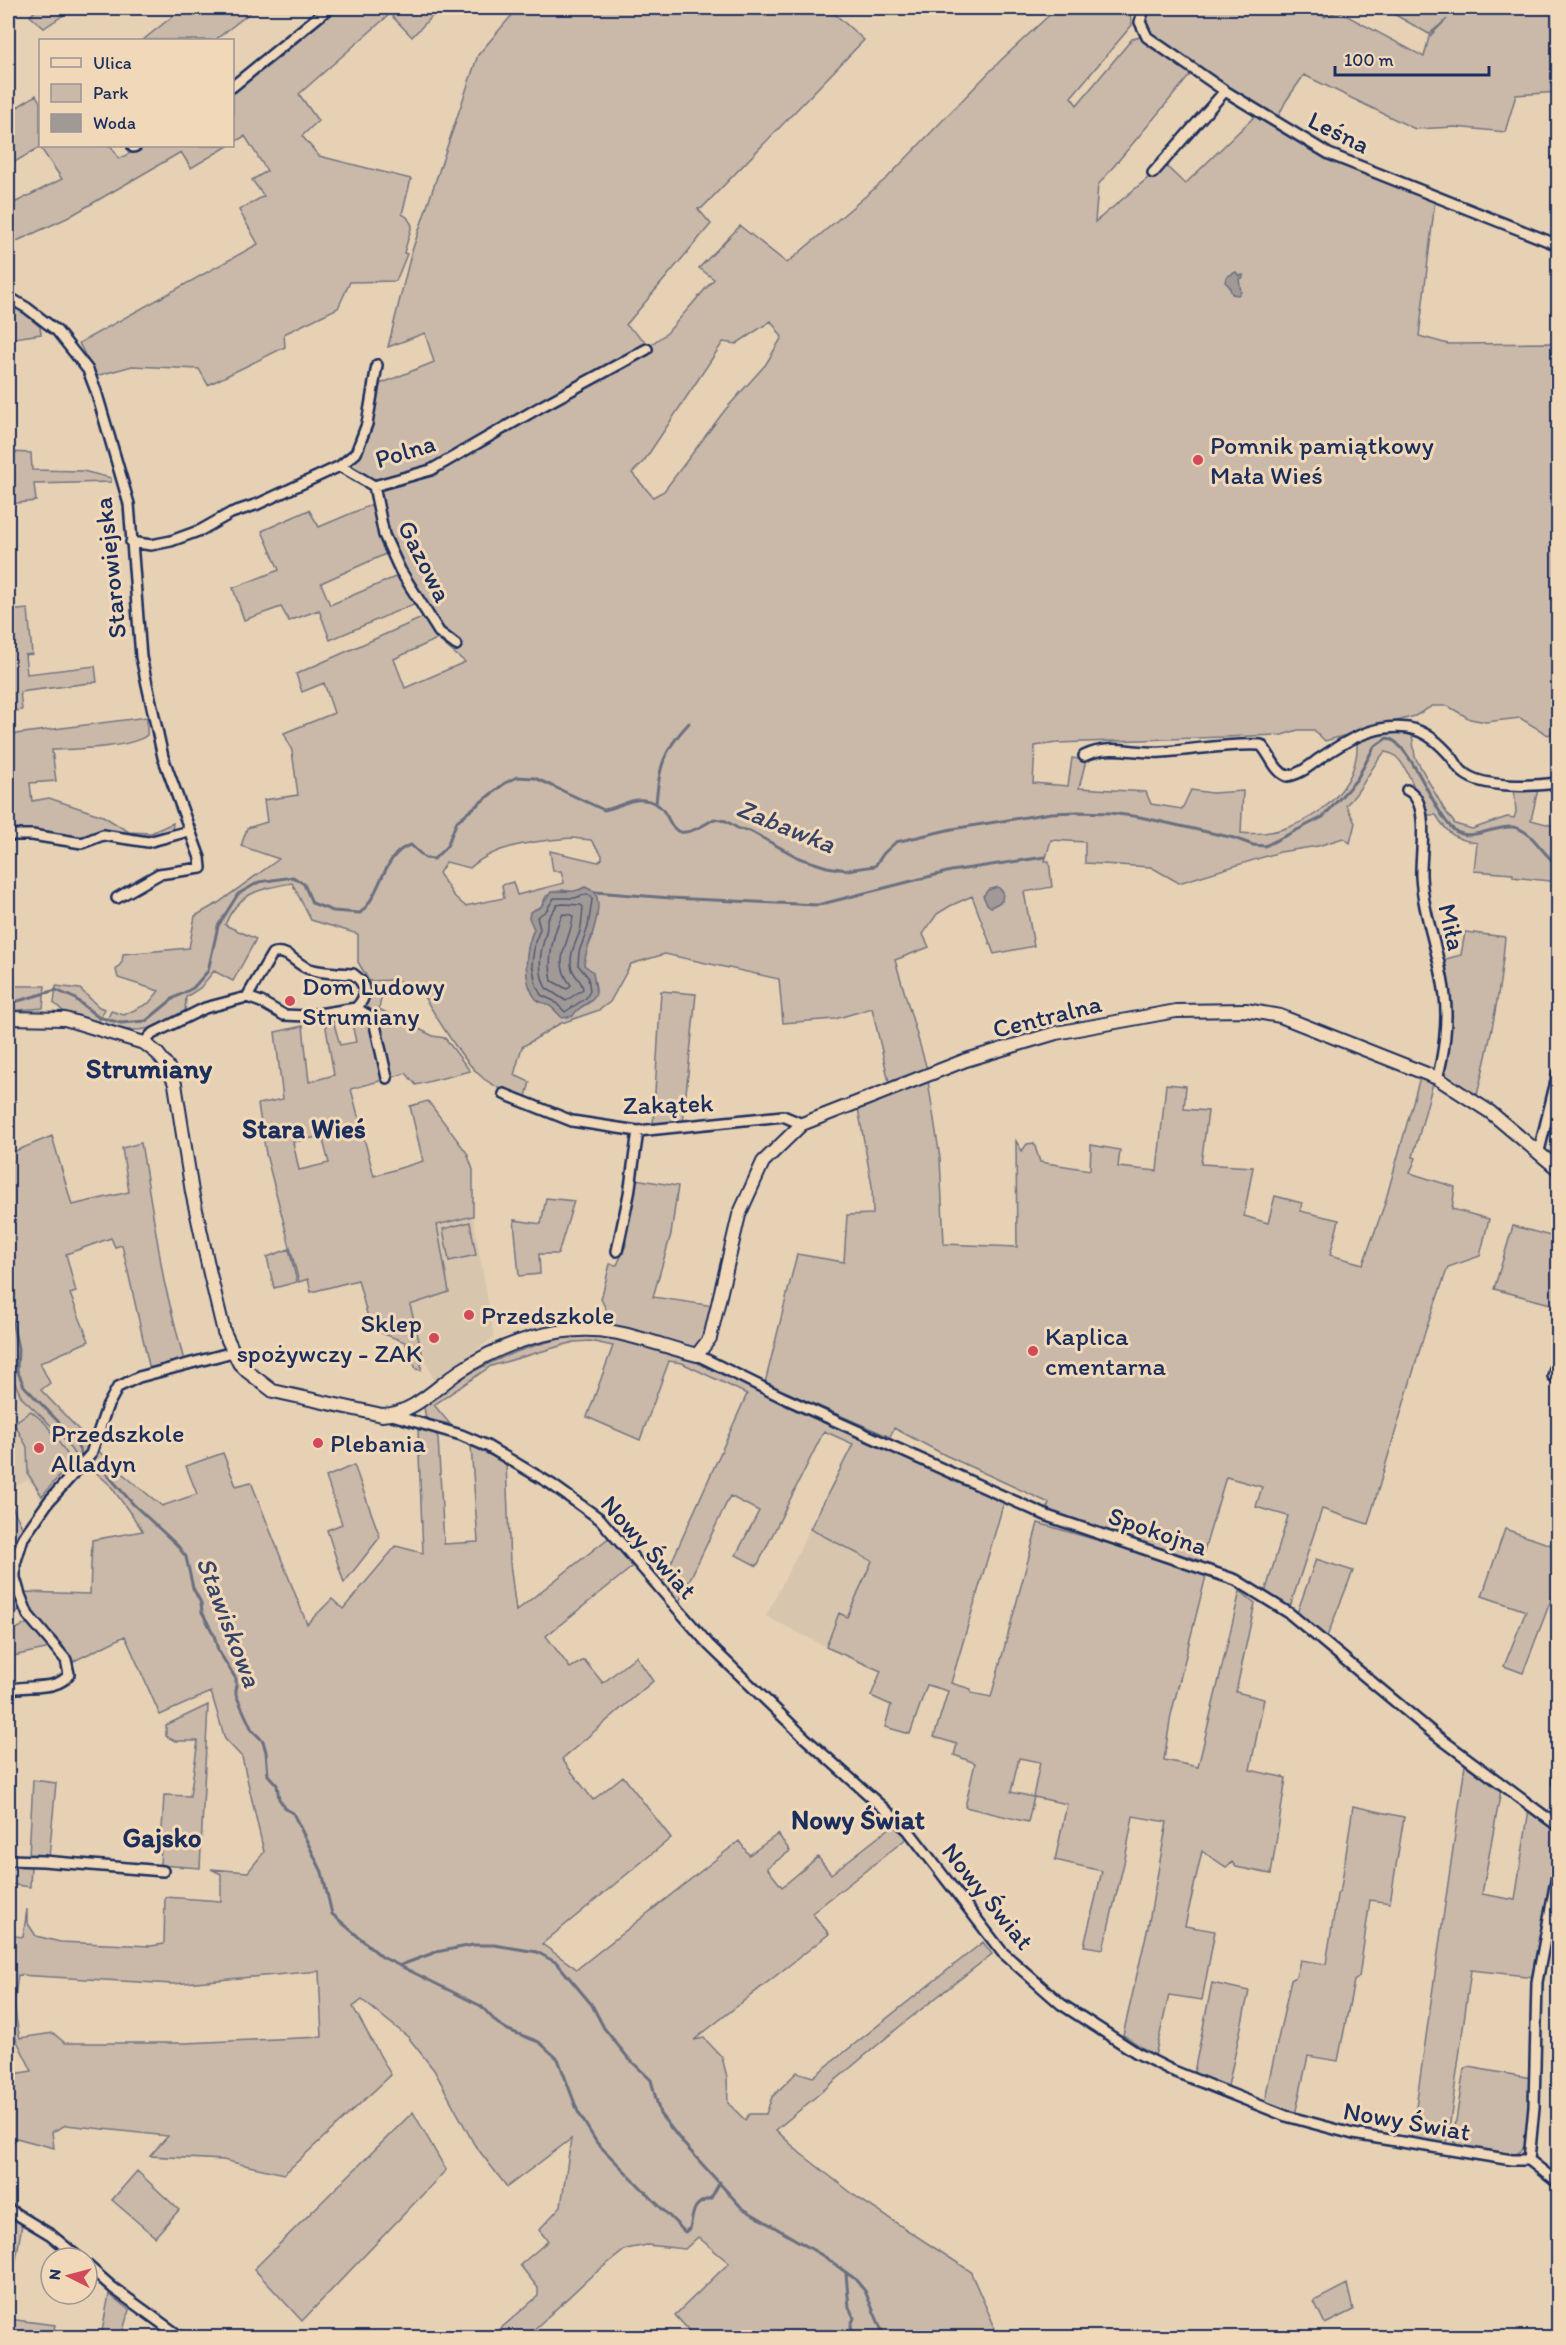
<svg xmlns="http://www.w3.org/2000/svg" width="1566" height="2345" viewBox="0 0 1566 2345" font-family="Itim,sans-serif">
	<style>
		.built { fill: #d8c5ae }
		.green { fill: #cab9a8; stroke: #727483; stroke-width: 1.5; fill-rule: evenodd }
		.water { fill: #a19996; stroke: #6b6f80; stroke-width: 1.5 }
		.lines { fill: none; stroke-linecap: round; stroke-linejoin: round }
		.shore { stroke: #515974; stroke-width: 1.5 }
		.stream { stroke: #6b6f80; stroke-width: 3 }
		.minor-casing { stroke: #1b2f5e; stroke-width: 14 }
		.tertiary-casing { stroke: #1b2f5e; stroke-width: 16 }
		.minor { stroke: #f0d8b8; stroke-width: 9 }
		.tertiary { stroke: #f0d8b8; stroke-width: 12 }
		.poi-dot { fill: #d1495b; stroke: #f0d8b8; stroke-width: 2 }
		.labels { text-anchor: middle; stroke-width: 6; stroke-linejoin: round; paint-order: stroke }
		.street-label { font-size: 26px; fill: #1b2f5e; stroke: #f0d8b8 }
		.poi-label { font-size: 26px; fill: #1b2f5e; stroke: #f0d8b8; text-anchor: start }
		.water-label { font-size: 27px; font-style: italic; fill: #364469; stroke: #f0d8b8 }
		.neighbourhood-label { font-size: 27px; font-weight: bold; fill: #1b2f5e; stroke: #f0d8b8 }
		.quarter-label { font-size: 28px; font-weight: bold; fill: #1b2f5e; stroke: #f0d8b8 }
	</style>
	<rect width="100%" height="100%" fill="#e7d1b4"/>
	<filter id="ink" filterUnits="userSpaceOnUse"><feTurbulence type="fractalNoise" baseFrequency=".0167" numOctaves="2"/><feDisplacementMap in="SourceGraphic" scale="12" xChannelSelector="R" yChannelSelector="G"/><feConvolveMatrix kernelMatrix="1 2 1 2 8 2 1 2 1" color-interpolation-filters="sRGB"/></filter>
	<g filter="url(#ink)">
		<path class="built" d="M473 1216 494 1337 434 1381 422 1352 410 1305 449 1292 437 1224Z
			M12 1376 22 1398 61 1435 79 1461 42 1503 34 1486 28 1480 8 1490V1377Z
			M810 1529 872 1561 847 1617 839 1614 826 1647 766 1616Z"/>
		<path class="green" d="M38 8H74L44 28 30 16Z
			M183 8H256L215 40H143Z
			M338 8H440L412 37 390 14 299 94 318 121 302 136 319 156 411 179 402 214 407 217 412 225 404 253 407 254 396 281 350 282 338 308 284 334 285 347 208 385 199 369 132 366 96 376 79 343 258 244 239 210 264 196 252 180 267 171 245 136 233 143V93L275 61Z
			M518 8H828L864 40 702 208 698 209 711 224 626 325 650 345 667 333 714 279 699 268 740 226 787 263 888 177 1001 60 1057 8H1132L1130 15 1132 25 1071 97 1077 105 1132 39 1140 37 1147 45 1191 74 1098 185 1095 222 1148 178 1156 176 1165 165 1185 184 1255 116 1315 153 1435 201 1419 336 1448 344 1558 343V730L1548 735 1520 718 1486 722 1470 719 1448 706H1432L1415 716 1325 741 1314 730H1298L1282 735 1057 743 1035 746 1033 783 1068 786 1072 758 1086 760 1079 788 1146 792 1151 804 1182 809 1191 790 1212 793 1243 791 1241 833C1294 839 1361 798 1357 740 1377 732 1391 730 1412 734L1415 757 1444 809 1455 824 1472 829 1507 817 1514 818 1516 812 1514 788 1538 789 1531 820 1558 827V882L1513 877V874L1474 871 1477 843C1454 839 1448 834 1436 815H1423C1420 801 1407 764 1394 755 1391 753 1388 753 1385 752 1369 768 1364 789 1346 805L1355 823 1350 843 1343 838 1318 846 1280 852 1179 883 1151 867 1085 863V842L1051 840 1045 861H1049L1052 887 1024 892 1034 946 994 954 972 896 950 906 937 914 923 934 929 947 895 960 927 1069 889 1082 872 1008 835 1019 783 1023 779 979 665 954 631 964 610 1002 599 1010 559 1024 522 1047 514 1075 530 1082 525 1100C511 1094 496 1088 484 1079 459 1058 434 1012 416 984L393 980 369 981 358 962V934L311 920 292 883C260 889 238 892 225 925L256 939 233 981 214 971 200 988 186 997 185 1013C154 1028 140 1036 105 1025L111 1011 124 1015 149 1003 159 991 118 978 116 970 122 962 123 954 189 948 195 916 218 903 279 859 241 846 247 828 267 822 264 800 298 795 292 751 284 733 334 713 324 683 302 692 296 674 424 617 437 639 451 638C425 601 396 562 383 519 380 508 379 497 377 486L350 470 349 464 363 449 373 416 380 384 434 362 425 333 388 347 411 254 478 55ZM771 321 782 337 766 364 725 410 664 491 653 497 632 473 644 461 723 342 736 344ZM437 639 465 662 405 688 394 659ZM572 838 591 840 602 855V859L598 862 550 851 553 871H561L564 883 517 895 513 882 502 885 504 898 465 906 453 895 439 873 446 862 470 868C496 844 538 841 572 838ZM585 887 595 892 592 938 585 954 584 965C595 976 604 996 585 1005 581 1007 577 1011 572 1011 557 1012 552 1004 540 1002 524 978 523 955 534 929L533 923 535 909 541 907 546 896 562 890 574 892Z
			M1149 8H1306L1325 17 1338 11 1424 57 1429 37 1447 19 1429 34 1383 8H1558V92L1516 95 1505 132 1455 127 1415 129 1304 75 1286 101 1278 117C1248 98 1167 56 1149 29 1145 23 1146 14 1149 8Z
			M36 95 40 102V146H111L119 159 143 146H228L191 168 181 152 67 218 8 245V206L62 179 40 147 8 166V113Z
			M8 304 19 309 40 327 41 334 8 339Z
			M8 452 31 453 32 470 83 471 111 478V482L34 484 36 501 8 504Z
			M373 504 377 526 388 553 321 583 330 605 400 575 416 603 330 640 319 610 289 621 281 607 244 620 233 588 279 570 262 531 309 510 319 527Z
			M28 609 32 654 25 655 27 674 95 666 97 682 20 692 22 710 8 712V611Z
			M147 717V735C132 748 74 749 52 750L56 781 30 783 32 801 49 798 103 816 129 832 151 833 173 823 172 832 153 838 79 839 47 831 9 828 8 735Z
			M1465 932 1505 937C1501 991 1490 1043 1477 1095L1444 1077 1442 1073V960L1461 955Z
			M8 986H45L43 1008 8 1011Z
			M56 986 80 989 99 1007 105 1009 98 1023 63 1011 54 1003Z
			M661 991 696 994 683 1123 653 1126Z
			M382 993 379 1009 433 1036 445 1038 470 1071 416 1085 406 1073 390 1078 378 1022 372 1011 364 1008C368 998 372 995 382 993Z
			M358 1012 370 1022 383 1080 351 1089 374 1176 423 1161 410 1106 428 1101 467 1153 473 1170V1216L437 1225 449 1292 410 1305 422 1352 421 1370 416 1369 405 1342 371 1329 358 1280 311 1292 308 1279 299 1282 266 1154 258 1104 283 1099 275 1032 303 1026 309 1082 334 1075 325 1022 333 1020 340 1045 356 1042 352 1024 360 1021ZM322 1136 329 1163 299 1170 293 1142Z
			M1420 1077 1433 1083 1413 1157 1416 1158 1410 1173 1455 1187 1452 1209 1489 1219 1480 1256 1448 1267 1425 1332 1368 1524 1322 1509 1289 1610 1265 1593 1288 1516 1256 1507 1262 1487 1226 1477 1201 1561 1047 1510 1049 1503 945 1455 894 1428 890 1437 765 1383 797 1254 844 1262 847 1215 873 1214 872 1186 858 1108 928 1081 940 1158 944 1244 1017 1247 1016 1141 1022 1151 1027 1144 1034 1143 1040 1162 1090 1170 1091 1145 1120 1150 1118 1167 1157 1171 1166 1084 1186 1086 1184 1109 1208 1111 1201 1164 1253 1167 1244 1216 1268 1223 1275 1196 1302 1203 1300 1211 1339 1220 1330 1255 1363 1264 1384 1206Z
			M52 1136 72 1205 129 1192 122 1148 141 1143 164 1281 184 1361 150 1370 122 1245 115 1247 111 1238 66 1254 76 1292 70 1294 89 1341 40 1363 50 1383 41 1390 113 1466 162 1506 197 1494 186 1466 223 1453 236 1486 251 1482 307 1624 332 1599 343 1609 396 1546 423 1553 418 1429 436 1434 438 1438 444 1544 478 1542 471 1446 506 1463 510 1563 516 1611 611 1536 636 1564 546 1636 570 1668 584 1660 603 1683 636 1656 653 1681 562 1759 593 1800 623 1776 671 1838 542 1944 577 1969 739 1841 749 1855 778 1834 790 1851 767 1868 782 1887 818 1857 831 1874 895 1824 907 1838 812 1913 829 1934 694 2040 704 2038 722 2057 727 2077 728 2103 745 2120 749 2114H766L772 2097 797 2072 813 2077 983 1942 992 1954 905 2022 776 2130 800 2153 858 2198 970 2271 993 2323 995 2337H695L675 2315 729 2263 698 2237 685 2249 647 2245 626 2249 589 2278 526 2337H491L538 2296V2288L520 2265 548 2241 539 2230 561 2206 571 2139 507 2187 474 2144 434 2070 408 2037 362 2000 353 2007 391 2075 284 2174 223 2160 150 2156 168 2136 66 2125 52 2132 54 2148 16 2138 8 2153V2075L32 2071 16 2039 10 2017H8V1935L23 1937 27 1909V1922L36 1936 60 1942 151 1946 164 1944 165 1897 221 1901V1874L211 1869 248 1872 264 1852 242 1757 225 1739 211 1692 160 1715 125 1636 72 1662C68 1655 65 1647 59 1641 43 1624 30 1617 24 1592L90 1594 92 1540 143 1531 110 1485 81 1459 79 1461 61 1435 22 1398 12 1377H8V1154ZM319 1971 322 2037 185 2043H65L53 2033 20 2038C14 2014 14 1999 18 1975L173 1984Z
			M635 1179 678 1186 671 1234 653 1297 714 1306C710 1323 705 1337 692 1349L615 1327 601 1299 610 1264 617 1265 626 1245 625 1233Z
			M546 1198 574 1201 558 1254H539L540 1274 519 1276 514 1220 541 1224Z
			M470 1222 476 1255 449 1261 443 1229Z
			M1513 1226 1558 1238V1306L1494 1289Z
			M289 1249 297 1282 274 1288 267 1257Z
			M582 1334 620 1339 690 1359 806 1415 1004 1502 951 1683 971 1689V1693L991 1697 1038 1523 1162 1559 1206 1576 1171 1715 1164 1760 1198 1767 1240 1591 1255 1603 1236 1692 1264 1699 1250 1770 1286 1778 1271 1874 1236 1867 1232 1862 1226 1867 1202 1851 1185 1926 1215 1931 1202 2000 1169 1995 1155 2056 1123 2035 1148 1927 1167 1822 1133 1816 1125 1859 1103 1949 1084 1946 1102 1871 1055 1860 1067 1804 1034 1797 1028 1822 965 1807 975 1763 954 1755 957 1744 934 1737 948 1691 927 1685 910 1734 885 1727 891 1705 871 1696 881 1671 826 1647 839 1613 847 1617 872 1561 810 1529 853 1444 824 1431 757 1566 736 1555 759 1511 730 1496 679 1602 662 1583 747 1394 682 1363 669 1361 640 1440 587 1417 613 1346 590 1341 574 1342 491 1366 434 1405 450 1424 426 1419 424 1407C469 1366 524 1345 582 1334ZM1019 1758 1040 1762 1033 1797 1011 1792Z
			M31 1411 46 1424 72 1461 42 1496 28 1474 27 1447 14 1423Z
			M354 1465 380 1537 344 1583 327 1530 342 1524 326 1477Z
			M8 1498 23 1529C8 1557 9 1581 20 1610L8 1615Z
			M1558 1520V1598L1552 1597 1523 1673 1504 1666 1526 1611 1482 1596 1505 1529 1551 1545Z
			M1316 1559 1353 1571 1326 1639 1298 1616 1297 1613Z
			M28 1623 50 1648 8 1657V1630H14Z
			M208 1705 200 1868 160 1865 164 1795 190 1796 198 1741H175L166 1736V1725Z
			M1465 1765 1501 1790 1482 1894 1515 1900 1529 1809 1556 1830 1558 1835V1854L1535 1977 1471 1970 1447 2144 1443 2145 1411 2141Z
			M33 1780 56 1783 49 1857 29 1856Z
			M1353 1806 1404 1817 1390 1903 1370 1900 1359 1977 1354 1981 1338 2061 1308 2056 1295 2115 1268 2106 1266 2101 1267 2089 1291 1980 1296 1977 1300 1960 1326 1964 1337 1895 1341 1888Z
			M8 1864 31 1865 30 1887 8 1884Z
			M1212 1983 1249 1991 1228 2086 1225 2089 1196 2076 1194 2072Z
			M1468 2067 1531 2078C1531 2100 1538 2149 1511 2156L1459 2148 1453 2140 1464 2069Z
			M413 2112 446 2170 302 2321 254 2269Z
			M137 2171 179 2210 155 2237 112 2200Z
			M14 2218 22 2224 14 2272 8 2271Z
			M1347 2284 1353 2310 1325 2324 1314 2301Z
			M109 2294 129 2310 121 2337H101Z
			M8 2319 55 2325 53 2337H8Z"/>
		<path class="water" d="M1236 272 1239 276 1243 275V278L1239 279 1241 292 1238 295 1232 294 1229 286 1225 282 1226 277Z
			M585 887 595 892C605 912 586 944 584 965L593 972 596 993C591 1005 578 1005 573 1016L562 1018C558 1014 554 1008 548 1005 544 1002 539 1003 536 999 521 980 526 948 534 929L529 918 530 912 541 907 551 892C563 890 574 894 585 887Z
			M998 887 1003 892 1002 901 991 907 987 904 983 896 988 890Z"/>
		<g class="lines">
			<path class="shore" d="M586 894 591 896 592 900 588 927 579 952 578 965 588 977 590 991 586 998 565 1012 554 1001 541 995 536 985 532 963 535 942 540 929 537 917 546 911 554 898H575Z
				M563 904 581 905 583 907C582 915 582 924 580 931 576 943 570 952 571 964 571 975 582 979 583 989L566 1001 546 988C539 975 539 958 543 944 545 935 548 930 547 920L557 905Z
				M563 914 571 915 573 917C570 944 551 959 571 985L567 989 552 981C547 961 553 931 563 914Z"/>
			<path class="stream" d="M656 804C659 767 663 751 689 723
				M595 892 670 898 818 905 951 871 1045 857
				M8 1001H18L56 990 74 998 98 1017 121 1023 146 1021 174 998 193 988 208 971 218 926 238 894 259 882 293 877 304 884 312 903 333 911 360 913C381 896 383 852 411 845L425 858 434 859 447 846 457 821 505 783 517 777 535 778 604 810C618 808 630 798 644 800 682 804 656 856 714 819L726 821 739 829 750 831 799 858 827 867 847 870 875 866 884 853 896 842 952 829 1051 813 1078 812 1110 813 1140 817 1234 838 1253 845 1265 846 1323 817 1357 779 1374 747 1387 738C1410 741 1434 814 1454 830 1470 843 1494 825 1513 827 1533 830 1542 855 1558 865
				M8 1300 18 1349 17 1370 24 1386 73 1437 83 1457 106 1473 133 1504 177 1545 186 1557 193 1588 201 1603 202 1612 214 1635 218 1650 236 1679V1695L252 1730 263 1741 266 1752 268 1775 277 1785 279 1799 286 1809 293 1813 322 1872 332 1914 382 1957 481 2006 497 2023 508 2030 539 2042 558 2059 578 2112 597 2143 685 2232 690 2228C694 2210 692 2204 711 2198L720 2182
				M401 1965 436 1952 473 1945H494L537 1952 557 1963 592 2005 604 2028 629 2059 651 2080 660 2114 683 2143 742 2208 825 2257 855 2279 865 2291 885 2338
				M846 2274 849 2307 854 2318 851 2325 853 2338"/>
			<g class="minor-casing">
				<path id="minor" d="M1144 8 1140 22 1147 37 1225 91 1329 154 1558 245
					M232 87 329 8
					M133 147 136 146
					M1153 173 1225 91
					M8 297 27 308 57 331 88 370 96 391 129 504 141 657 163 757 200 858 201 868 159 874 117 898
					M340 466 374 486 431 470 542 406 647 349
					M374 486 384 535 400 570 439 632 456 645
					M131 542 151 545 171 541 201 530 231 513 258 504 340 466 356 453 367 424 377 365
					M1084 756C1109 743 1135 754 1162 752 1195 750 1228 743 1261 745 1271 755 1274 771 1287 776 1299 775 1309 766 1319 759 1345 741 1375 723 1408 728 1427 731 1441 744 1453 759 1456 763 1459 770 1464 773 1483 789 1535 786 1558 783
					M1407 790C1431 801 1420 853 1421 876 1423 917 1441 956 1445 997 1448 1020 1444 1056 1437 1078
					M8 835H32L82 843 103 835 148 842 189 831
					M247 997 272 954C287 949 293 961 305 967 315 973 341 973 353 974 367 984 368 996 356 1008
					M144 1043 152 1034 205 1008 247 997 261 1002 284 1015 306 1016 356 1008 371 1017 375 1025 387 1078
					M504 1094 572 1121 638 1131 783 1116 802 1124
					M1539 1151 1558 1073
					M617 1251 629 1194 638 1131
					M697 1355 782 1397 1050 1517 1236 1580 1289 1613 1433 1733 1558 1826
					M1553 1376 1558 1358
					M392 1415 461 1435 487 1446 551 1484 600 1519 709 1645 805 1738 908 1830 1002 1952 1061 2004 1137 2053 1171 2070 1286 2116 1353 2134 1512 2160H1529
					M8 1690C25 1684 58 1692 69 1674L66 1660 28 1615 20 1595 15 1578V1564L23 1538 49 1501 91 1454 107 1407 118 1387 139 1377 233 1352
					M1558 1753V1783
					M8 1860 43 1861 163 1871
					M1529 2160 1534 2107 1537 1982 1558 1870
					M1529 2160 1558 2183
					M8 2209 51 2235 79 2258
					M87 2265 113 2288 182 2338"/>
			</g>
			<g class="tertiary-casing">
				<path id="tertiary" d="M8 1018 65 1019 144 1043 157 1053 168 1067 175 1084 192 1192 210 1274 224 1332 239 1363 248 1372 273 1391 382 1415C413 1414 435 1388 460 1371 503 1342 561 1323 613 1332 641 1337 669 1348 697 1355L710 1338 739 1215 763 1162 802 1124 966 1060 1056 1033 1176 1011 1246 1010 1280 1016 1437 1078 1490 1112 1558 1169"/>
			</g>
			<use href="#minor" class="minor"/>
			<use href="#tertiary" class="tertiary"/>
		</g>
	</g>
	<g class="poi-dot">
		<circle cx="1198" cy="460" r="6"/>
		<circle cx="290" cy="1001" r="6"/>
		<circle cx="469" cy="1315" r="6"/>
		<circle cx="434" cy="1338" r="6"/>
		<circle cx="1033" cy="1351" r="6"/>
		<circle cx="318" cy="1443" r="6"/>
		<circle cx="39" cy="1448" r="6"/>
	</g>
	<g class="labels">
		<g class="street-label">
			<text transform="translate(1339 132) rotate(26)" y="9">Leśna</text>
			<text transform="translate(405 451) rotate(-17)" y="9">Polna</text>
			<text transform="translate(425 561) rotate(63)" y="9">Gazowa</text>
			<text transform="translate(110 568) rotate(-96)" y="9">Starowiejska</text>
			<text transform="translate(1452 927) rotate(77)" y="9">Miła</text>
			<text transform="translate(1047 1016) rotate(-14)" y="9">Centralna</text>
			<text transform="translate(668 1104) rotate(-2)" y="9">Zakątek</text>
			<text transform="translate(1158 1531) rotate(19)" y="9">Spokojna</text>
			<text transform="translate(649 1547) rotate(48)" y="9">Nowy Świat</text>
			<text transform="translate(988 1896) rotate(51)" y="9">Nowy Świat</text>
			<text transform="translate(1407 2121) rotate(10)" y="9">Nowy Świat</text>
		</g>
		<g class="poi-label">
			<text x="1210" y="454">Pomnik pamiątkowy<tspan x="1210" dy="30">Mała Wieś</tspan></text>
			<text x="302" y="995">Dom Ludowy<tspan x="302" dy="30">Strumiany</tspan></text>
			<text x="481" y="1324">Przedszkole</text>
			<text x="422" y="1332" text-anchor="end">Sklep<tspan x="422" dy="30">spożywczy - ZAK</tspan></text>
			<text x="1045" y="1345">Kaplica<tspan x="1045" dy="30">cmentarna</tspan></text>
			<text x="51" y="1442">Przedszkole<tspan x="51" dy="30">Alladyn</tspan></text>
			<text x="330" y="1452">Plebania</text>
		</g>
		<g class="water-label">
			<text transform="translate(786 826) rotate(22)" y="9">Zabawka</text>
			<text transform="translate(229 1622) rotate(69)" y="9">Stawiskowa</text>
		</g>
		<g class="neighbourhood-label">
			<text x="304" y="1138">Stara Wieś</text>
			<text x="858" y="1829">Nowy Świat</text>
			<text x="162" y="1847">Gajsko</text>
		</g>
		<g class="quarter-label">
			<text x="149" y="1078">Strumiany</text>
		</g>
	</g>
	<rect width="1566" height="2345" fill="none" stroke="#f0d8b8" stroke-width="30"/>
	<rect x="15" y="15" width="1536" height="2315" fill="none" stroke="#1b2f5e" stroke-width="2" filter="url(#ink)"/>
	<rect x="39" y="39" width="195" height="108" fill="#f0d8b8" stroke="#9b9494" stroke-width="1.5"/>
	<rect x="51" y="58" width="30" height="9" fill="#f0d8b8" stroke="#9b9494" stroke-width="1.5"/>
	<text x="93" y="69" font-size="18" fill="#1b2f5e">Ulica</text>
	<rect x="51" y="84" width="30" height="18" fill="#cab9a8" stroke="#9b9494" stroke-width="1.5"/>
	<text x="93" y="99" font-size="18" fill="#1b2f5e">Park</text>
	<rect x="51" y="114" width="30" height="18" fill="#a19996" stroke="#9b9494" stroke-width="1.5"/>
	<text x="93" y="129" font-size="18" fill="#1b2f5e">Woda</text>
	<g transform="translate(69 2276) rotate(276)"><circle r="28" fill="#f0d8b8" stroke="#9b9494" stroke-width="1.5"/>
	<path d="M0-4.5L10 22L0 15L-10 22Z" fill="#d1495b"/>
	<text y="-9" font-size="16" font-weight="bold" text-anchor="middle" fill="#1b2f5e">N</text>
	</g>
	<path d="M1335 66v9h154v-9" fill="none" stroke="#1b2f5e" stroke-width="3"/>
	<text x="1344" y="66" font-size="18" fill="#1b2f5e" stroke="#f0d8b8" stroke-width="4.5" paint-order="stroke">100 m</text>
</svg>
